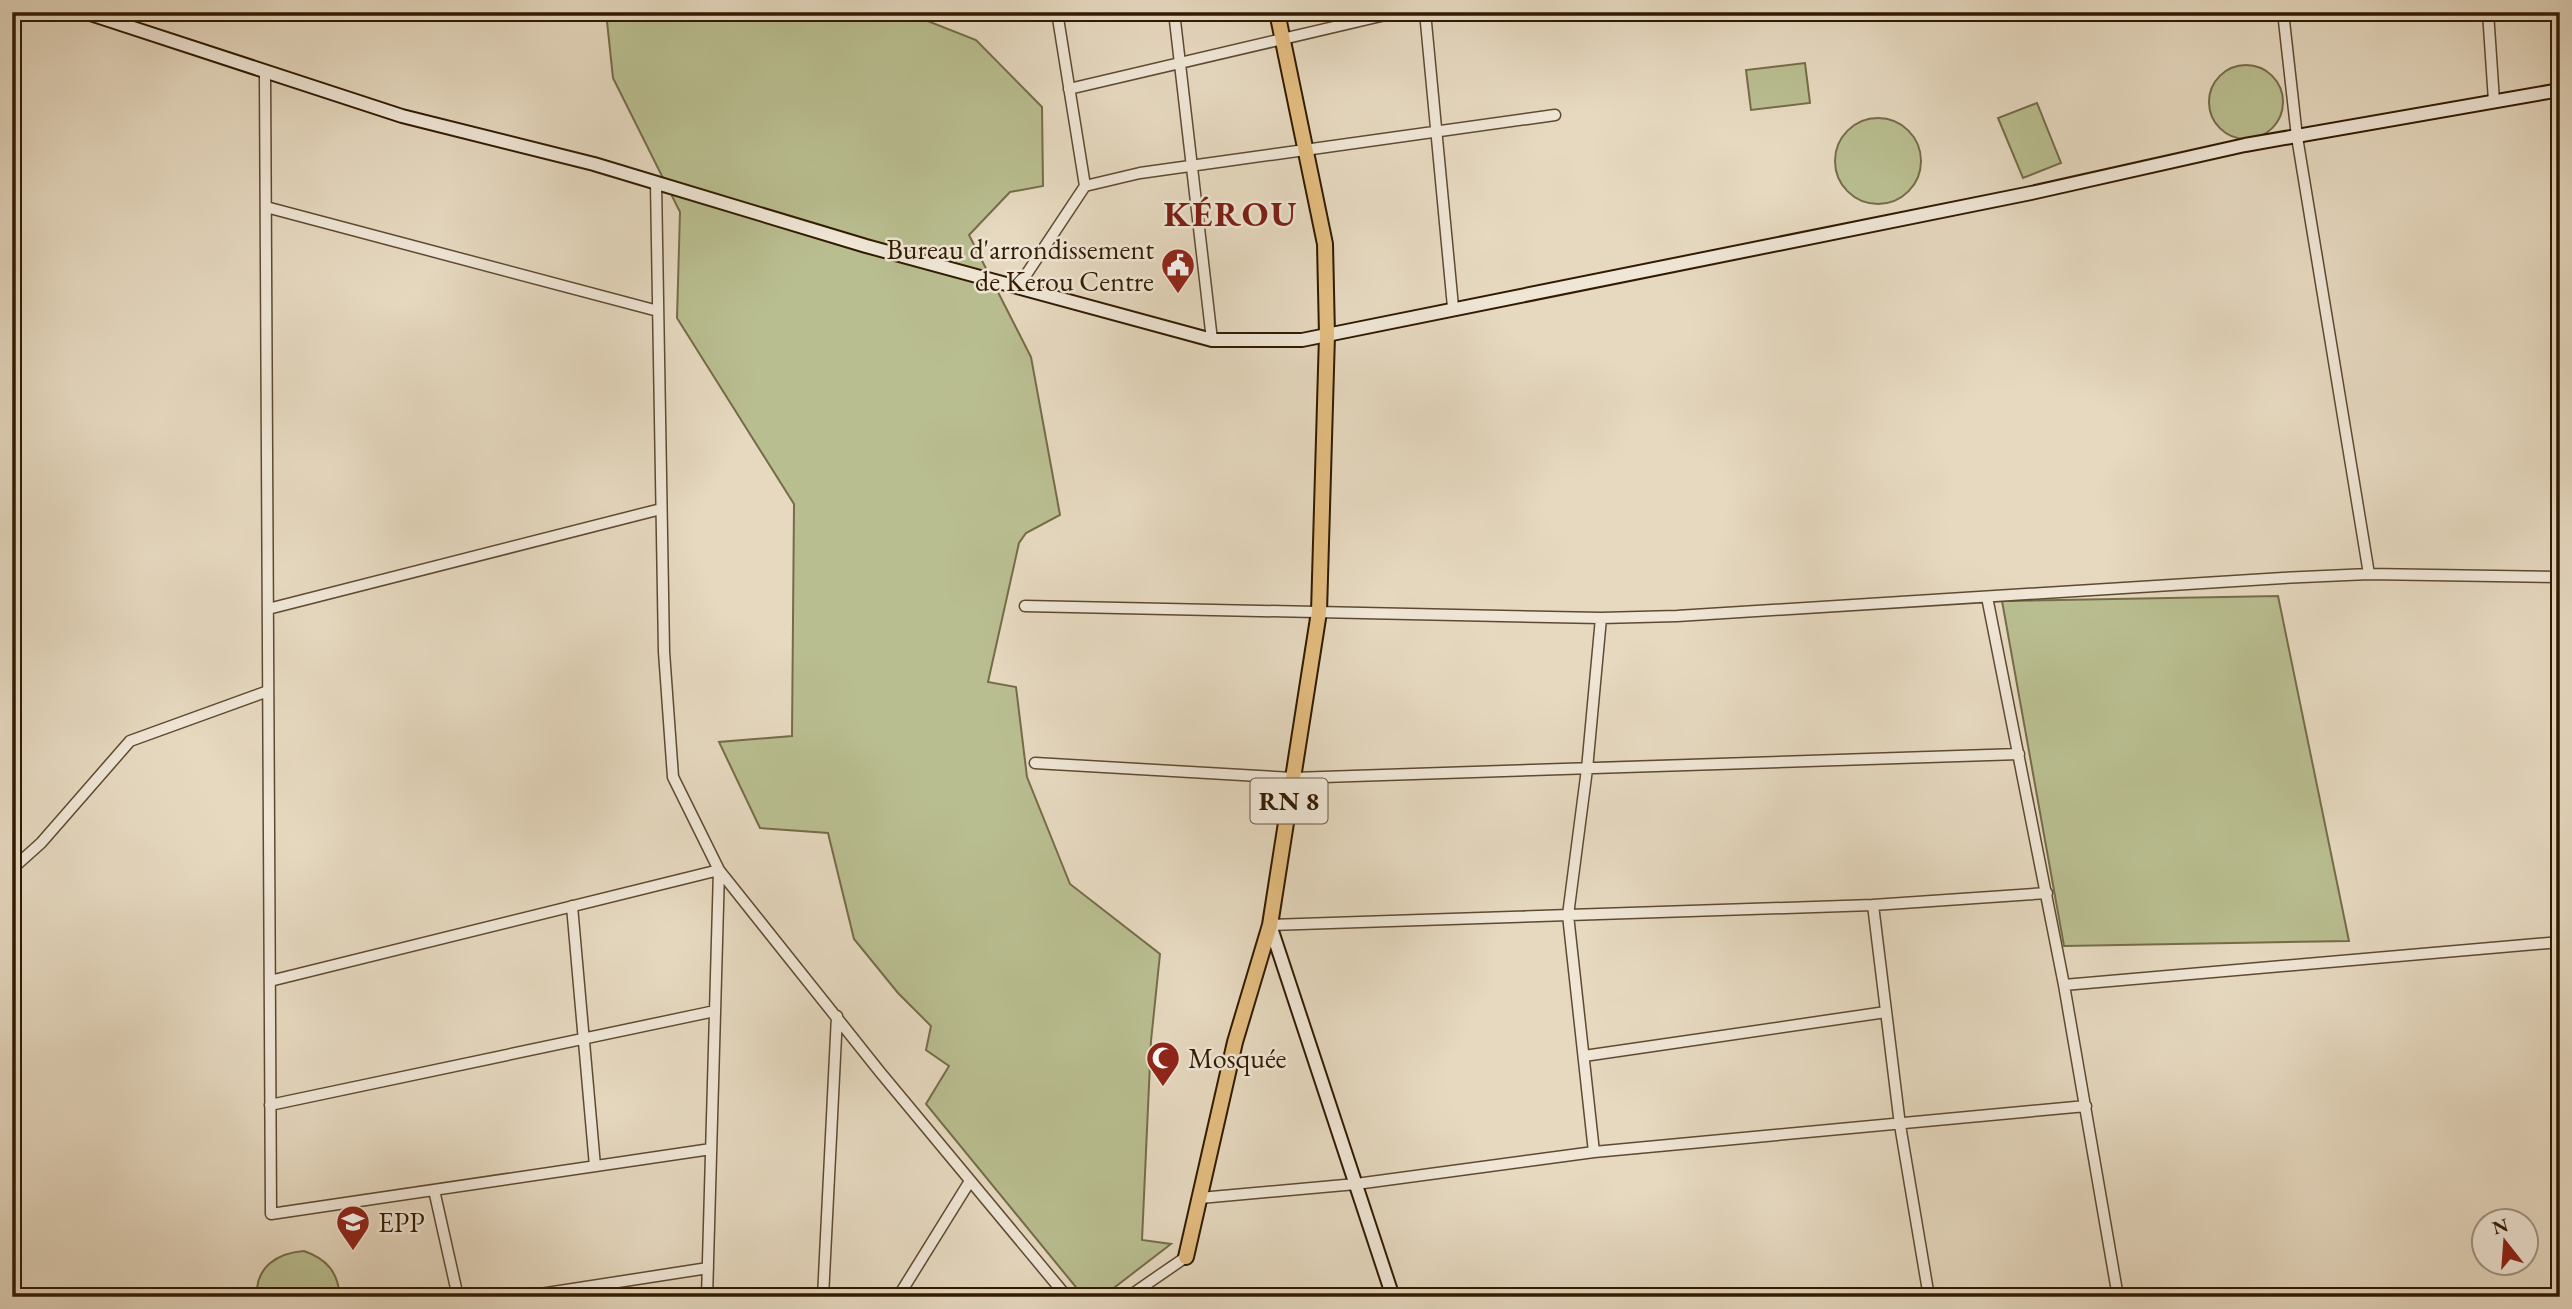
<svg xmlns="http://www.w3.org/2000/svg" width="2572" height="1309" viewBox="0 0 2572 1309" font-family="'EB Garamond',serif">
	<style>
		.green { fill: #b9be90; stroke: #756c48; stroke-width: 2 }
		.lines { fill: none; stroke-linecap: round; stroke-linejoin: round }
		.street-casing { stroke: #5e4a30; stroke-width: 13 }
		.secondary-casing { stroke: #311a00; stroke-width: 16 }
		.primary-casing { stroke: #311a00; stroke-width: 18 }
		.street { stroke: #efe6d6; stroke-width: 10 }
		.secondary { stroke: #efe6d6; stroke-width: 12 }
		.primary { stroke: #e3bc80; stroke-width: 14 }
		.labels { text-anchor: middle; stroke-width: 5; stroke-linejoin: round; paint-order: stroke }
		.shield { fill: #efe6d6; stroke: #6a5740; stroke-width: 2 }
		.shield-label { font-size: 26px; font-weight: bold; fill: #311a00 }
		.poi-label { font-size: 28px; fill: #311a00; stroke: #efe6d6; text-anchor: start }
		.district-label { font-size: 35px; font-weight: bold; letter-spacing: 2px; fill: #7a1f14; stroke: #efe6d6 }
	</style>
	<rect width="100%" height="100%" fill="#e6d9c0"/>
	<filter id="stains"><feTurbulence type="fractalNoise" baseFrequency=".00286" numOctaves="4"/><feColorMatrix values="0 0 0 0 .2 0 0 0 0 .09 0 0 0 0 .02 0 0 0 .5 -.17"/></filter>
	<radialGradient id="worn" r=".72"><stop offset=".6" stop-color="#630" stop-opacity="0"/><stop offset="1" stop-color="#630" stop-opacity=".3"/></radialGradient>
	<path class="green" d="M606 12H923L925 20 976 40 1042 107 1043 186 1010 192 969 235 1031 357 1060 515 1026 533 1019 543 988 682 1016 687 1027 777 1070 884 1160 954 1151 1041 1142 1240 1171 1244 1102 1297H1084L926 1104 949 1066 926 1050 931 1026 898 993 854 939 828 833 760 828 719 742 792 736 794 504 677 318 680 212 613 78Z
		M1805 63 1810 103 1751 110 1746 70Z
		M2209 102a37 37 0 1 1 74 0a37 37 0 1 1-74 0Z
		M2037 103 2061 163 2023 178 1998 118Z
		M1835 161a43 43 0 1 1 86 0a43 43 0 1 1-86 0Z
		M2278 596 2349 941 2064 946 2002 601Z
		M304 1251C327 1259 338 1272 340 1297H257C255 1267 277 1253 304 1251Z"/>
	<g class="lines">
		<g class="street-casing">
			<path id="street" d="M1174 12 1212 340
				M1425 12 1453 307
				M2283 12 2297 137 2369 574
				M2488 12 2494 101
				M265 74 271 1214 711 1149
				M1069 89 1398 12
				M656 183 664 652 673 777 719 870 880 1072 1067 1297
				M1085 186 1140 173 1555 115
				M266 207 658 311
				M1018 287 1085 186 1057 12
				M1987 597 2064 985 2118 1297
				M1025 606 1601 618 1677 616 2283 578 2369 574 2560 577
				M268 609 661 509
				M1035 763 1293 778 2019 754
				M12 869 41 843 130 741 268 691
				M1873 905 1900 1125 1929 1297
				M572 906 595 1166
				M1270 925 1873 905 2047 893
				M270 981 719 870 707 1297
				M2064 985 2560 942
				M1584 1056 1886 1012
				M270 1105 715 1011
				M1594 1152 1568 915 1587 769 1601 618
				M434 1190 458 1297
				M1200 1198 1356 1184 1594 1152 2086 1106
				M521 1297 708 1268
				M823 1297 837 1016
				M898 1297 970 1181
				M1128 1297 1186 1257"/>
		</g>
		<g class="secondary-casing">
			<path id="secondary" d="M84 12 402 116 594 164 866 246 1212 340H1302L2031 193 2245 145 2560 90
				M1270 925 1393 1297"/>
		</g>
		<g class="primary-casing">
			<path id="primary" d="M1186 1257 1235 1042 1270 925 1319 612 1327 335 1325 244 1277 12"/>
		</g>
		<use href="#street" class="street"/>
		<use href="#secondary" class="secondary"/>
		<use href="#primary" class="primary"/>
	</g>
	<defs>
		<g id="civic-pin" transform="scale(1.75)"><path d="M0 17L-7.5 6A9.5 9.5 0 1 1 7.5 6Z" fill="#8f2418" stroke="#efe6d6"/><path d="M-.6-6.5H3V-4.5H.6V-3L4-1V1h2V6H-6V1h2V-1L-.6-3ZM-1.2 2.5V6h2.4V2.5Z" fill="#fff"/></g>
		<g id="mosque-pin" transform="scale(1.75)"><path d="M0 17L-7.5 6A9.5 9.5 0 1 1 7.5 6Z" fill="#8f2418" stroke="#efe6d6"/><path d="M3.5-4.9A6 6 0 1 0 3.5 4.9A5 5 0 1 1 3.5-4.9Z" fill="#fff"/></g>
		<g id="school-pin" transform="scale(1.75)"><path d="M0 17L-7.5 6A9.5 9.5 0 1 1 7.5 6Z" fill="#8f2418" stroke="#efe6d6"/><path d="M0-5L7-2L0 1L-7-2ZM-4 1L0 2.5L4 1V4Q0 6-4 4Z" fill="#fff"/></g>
	</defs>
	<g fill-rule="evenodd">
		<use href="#civic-pin" x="1178" y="265"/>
		<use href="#mosque-pin" x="1163" y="1058"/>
		<use href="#school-pin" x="353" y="1222"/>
	</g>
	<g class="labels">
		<rect class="shield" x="1250.5" y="778.5" width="77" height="45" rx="5"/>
		<g class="shield-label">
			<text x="1289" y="810">RN 8</text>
		</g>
		<g class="poi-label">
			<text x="1154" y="259" text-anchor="end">Bureau d'arrondissement<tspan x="1154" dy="32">de Kerou Centre</tspan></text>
			<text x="1188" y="1068">Mosquée</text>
			<text x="378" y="1232">EPP</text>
		</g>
		<g class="district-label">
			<text x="1231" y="226">KÉROU</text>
		</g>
	</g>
	<rect width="2572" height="1309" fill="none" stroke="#e6d9c0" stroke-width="42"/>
	<rect x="14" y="14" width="2544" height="1281" fill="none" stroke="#311a00" stroke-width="3.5"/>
	<rect x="21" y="21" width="2530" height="1267" fill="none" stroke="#311a00" stroke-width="2"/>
	<g transform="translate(2505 1242) rotate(343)"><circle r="33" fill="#efe6d6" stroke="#a39480" stroke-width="2"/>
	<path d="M0-5L12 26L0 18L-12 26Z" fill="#8f2418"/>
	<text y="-10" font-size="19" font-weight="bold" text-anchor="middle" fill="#311a00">N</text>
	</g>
	<rect width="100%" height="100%" filter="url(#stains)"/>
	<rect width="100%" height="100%" fill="url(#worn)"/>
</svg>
